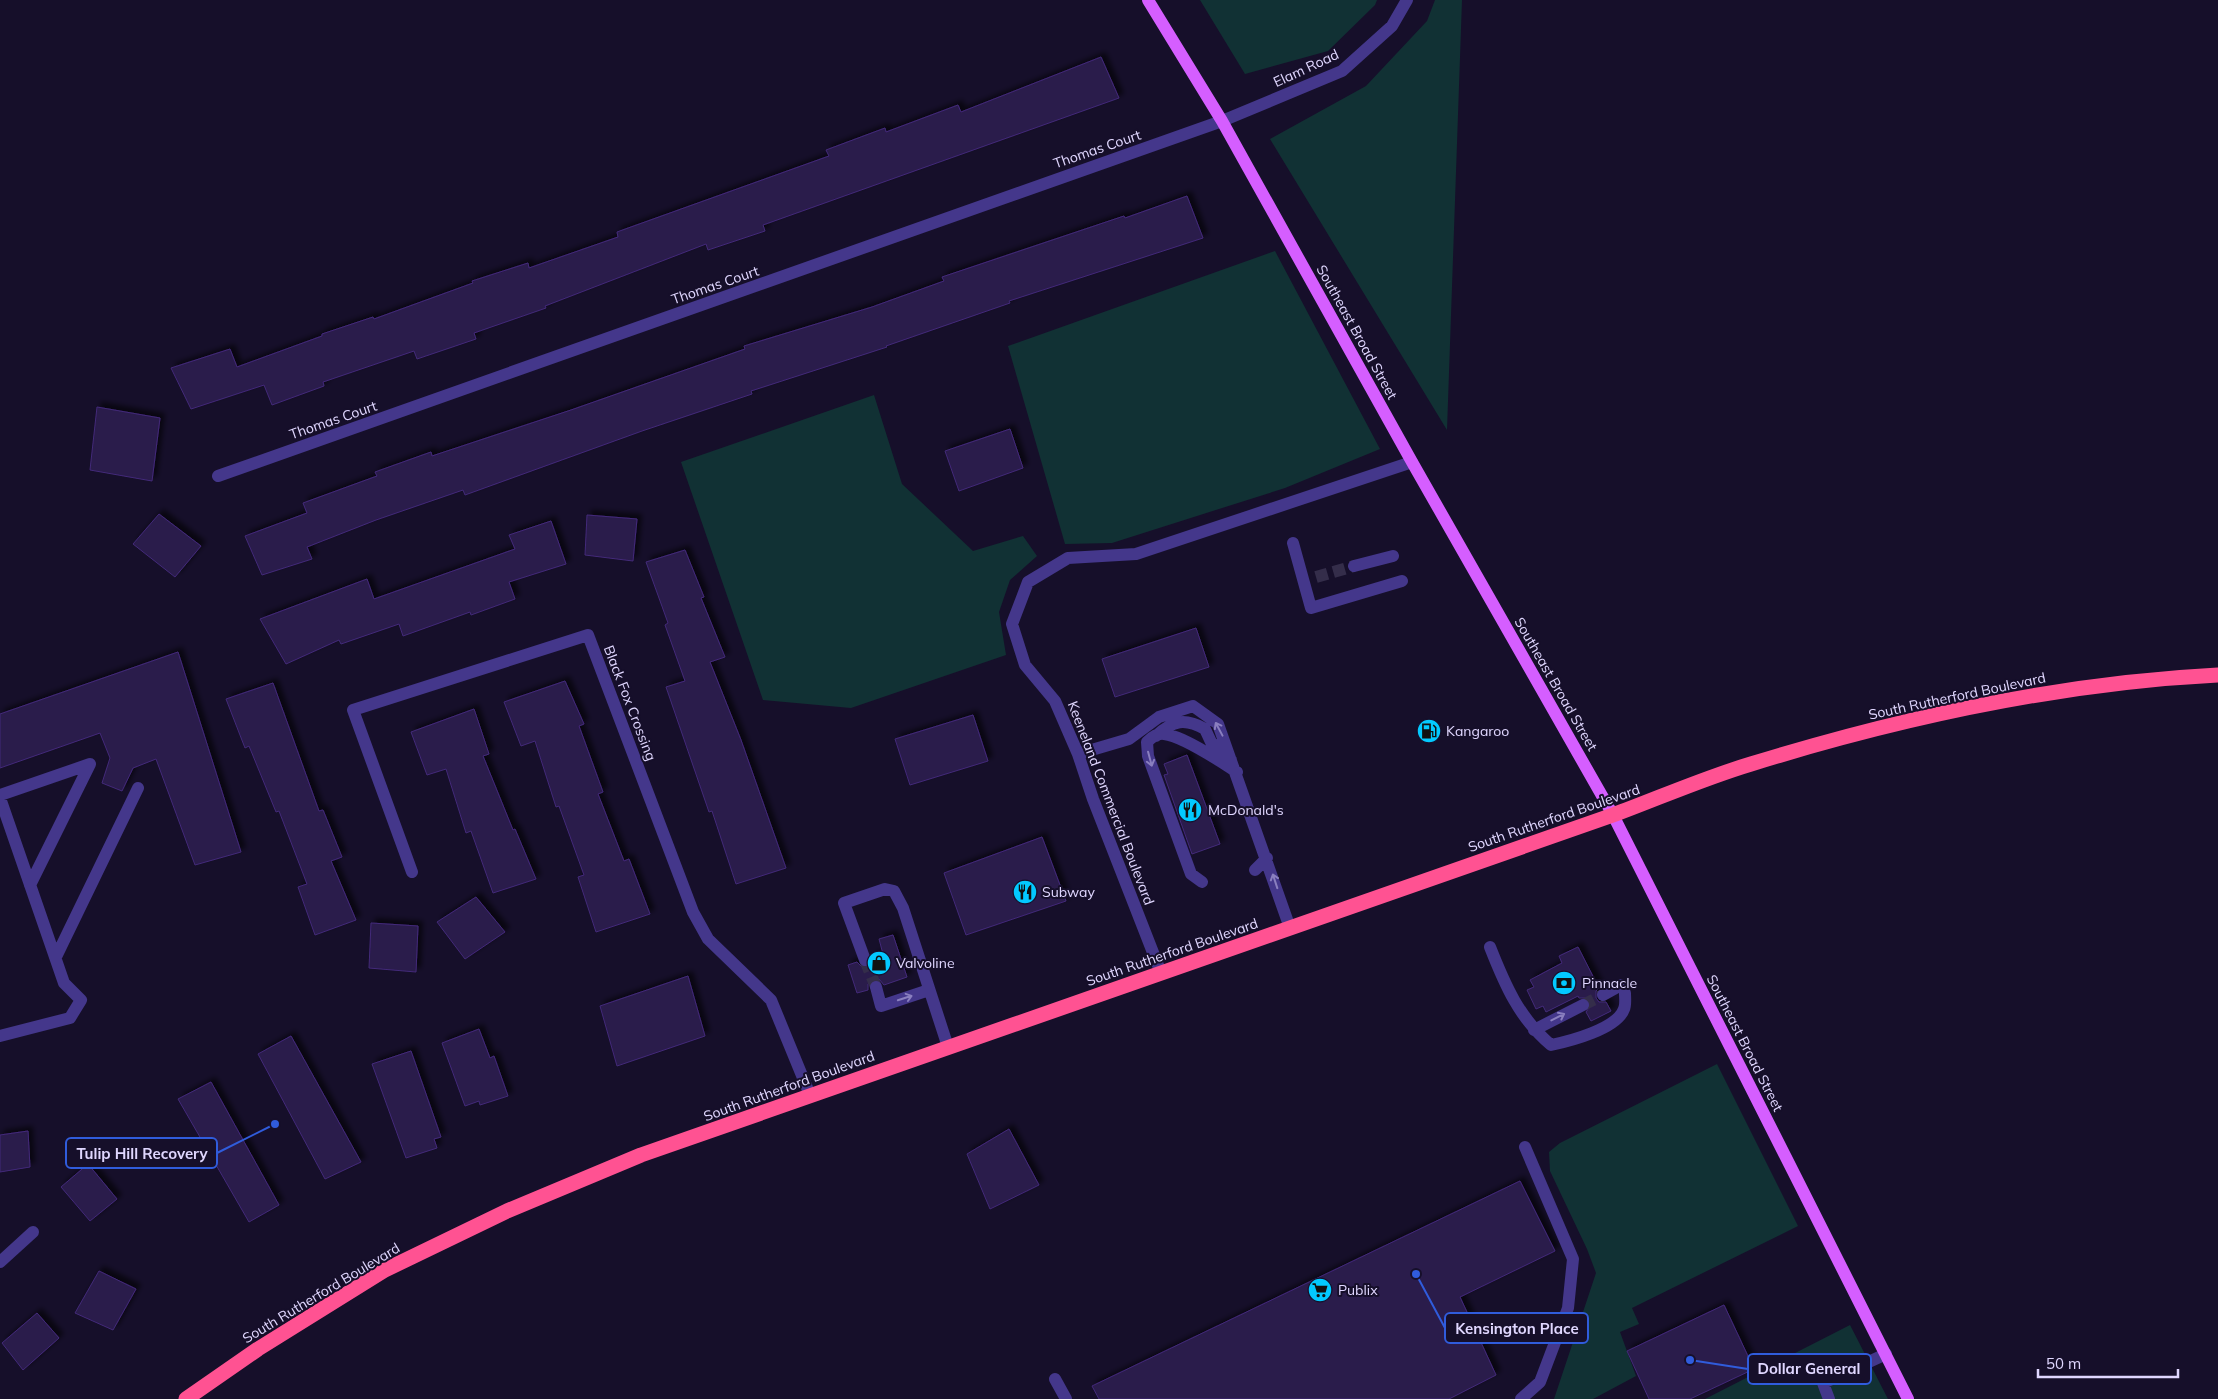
<svg xmlns="http://www.w3.org/2000/svg" width="2218" height="1399" viewBox="0 0 2218 1399" font-family="Mulish,sans-serif">
	<style>
		.green { fill: #113134 }
		.building { fill: #291a4c; stroke: #432a79; filter: url(#shadow) }
		.lines { fill: none; stroke-linecap: round; stroke-linejoin: round }
		.minor-tunnel { stroke: #342d4a; stroke-width: 12; stroke-dasharray: 12 6; stroke-linecap: butt }
		.minor { stroke: #44378b; stroke-width: 12 }
		.major { stroke: #d55eff; stroke-width: 12 }
		.highway { stroke: #ff5292; stroke-width: 15 }
		.oneway { stroke: #8a7fbf }
		.labels { text-anchor: middle; stroke-width: 4; stroke-linejoin: round; paint-order: stroke }
		.street-label { font-size: 14px; fill: #e0d7ff; stroke: #160f2a }
		.poi-label { font-size: 14px; fill: #e0d7ff; stroke: #160f2a; text-anchor: start }
		.leader { fill: none; stroke: #305cdc; stroke-width: 2 }
		.callout-dot { fill: #305cdc; stroke: #160f2a; stroke-width: 2 }
		.callout { fill: #160f2a; stroke: #305cdc; stroke-width: 2 }
		.callout-label { font-size: 15px; text-anchor: middle; font-weight: bold; fill: #e0d7ff }
	</style>
	<defs>
		<filter id="shadow"><feDropShadow dx="4.5" dy="-4.5" stdDeviation="2.5" flood-color="#0009"/></filter>
	</defs>
	<rect width="100%" height="100%" fill="#160f2a"/>
	<path class="green" d="M1200 0H1377L1375 5 1328 51 1245 74Z
		M1435 0H1462L1447 430 1270 139 1366 86 1427 21Z
		M1275 251 1380 449 1285 488 1112 543 1065 544 1008 346Z
		M874 395 902 484 973 551 1023 536 1037 556 1010 580 999 612 1006 655 851 708 763 700 681 462Z
		M1717 1064 1798 1226 1632 1308 1639 1324 1620 1332 1636 1376 1593 1399H1554L1596 1273 1587 1249 1550 1171 1549 1152 1560 1143Z
		M1850 1325 1888 1399H1705Z"/>
	<path class="building" d="M1101 57 1119 98 763 225 765 231 708 250 706 244 545 306 546 308 474 333 476 339 417 359 414 351 323 382 324 386 272 405 264 385 191 409 171 368 230 349 237 367 322 336V334L373 317 374 319 473 283 472 281 528 263 529 268 618 237 617 232 829 156 826 150 885 128 886 132 958 105 961 112Z
		M1187 196 1203 238 1009 301 1010 303 886 346 887 347 751 391 752 394 642 431 465 495 463 490 376 520 307 547 312 559 262 575 245 536 307 513 303 503 377 476 375 472 431 452 432 456 571 410 745 349 744 346 872 307 944 281 942 277 1124 216 1125 218Z
		M97 407 160 418 152 481 90 470Z
		M1010 429 1023 468 959 491 945 451Z
		M159 514 201 546 175 577 133 544Z
		M587 515 637 519 633 561 585 555Z
		M551 521 566 564 509 582 515 599 471 615 470 612 403 636 399 624 341 644 339 640 286 664 260 619 367 579 374 599 515 549 509 535Z
		M685 550 704 597 701 598 725 657 710 662 741 740 786 868 736 884 712 811 709 812 666 687 685 681 665 625 668 623 646 562Z
		M1196 628 1209 667 1115 697 1102 659Z
		M178 652 241 852 195 865 156 759 133 768 122 791 102 783 110 758 100 733 0 768V714Z
		M565 681 584 724 579 726 603 792 598 794 624 861 629 859 650 914 596 932 578 877 584 875 559 806 556 807 535 741 521 746 504 702Z
		M273 683 319 811 323 810 342 857 331 861 356 920 315 935 298 887 307 884 279 811 276 812 249 746 245 748 226 699Z
		M474 709 489 754 483 756 513 830 515 829 536 879 493 893 471 831 466 833 446 769 427 775 411 732Z
		M973 715 988 761 910 785 895 739Z
		M1187 755 1220 844 1192 854 1164 775 1168 774 1164 764Z
		M1042 837 1066 901 966 935 944 873Z
		M476 897 505 932 465 959 437 922Z
		M371 923 418 926 416 972 369 968Z
		M893 935 907 977 884 985 879 979H873L868 984V990L857 993 848 965 857 962 863 968 868 967 873 962V957L883 954 879 939Z
		M1578 947 1599 988 1596 991V998L1599 1002H1606L1611 1011 1591 1021 1586 1012 1591 1005 1587 998H1579L1578 996 1546 1012 1543 1006 1536 1009 1527 990 1534 987 1530 980 1562 963 1559 956Z
		M688 976 705 1036 617 1066 600 1006Z
		M479 1029 490 1058 494 1056 508 1096 480 1105 479 1101 465 1106 442 1043Z
		M291 1036 361 1162 325 1179 258 1054Z
		M411 1051 441 1137 434 1139 437 1148 406 1158 372 1064Z
		M211 1082 279 1205 249 1222 178 1099Z
		M1009 1129 1039 1185 990 1209 967 1154Z
		M28 1131 30 1167 0 1172V1135Z
		M88 1164 117 1199 90 1221 61 1187Z
		M1520 1181 1555 1251 1460 1297 1496 1375 1449 1399H1099L1092 1386Z
		M99 1271 136 1289 113 1330 75 1313Z
		M1724 1305 1754 1369 1690 1399H1649L1627 1351Z
		M37 1313 59 1338 23 1370 2 1343Z"/>
	<g class="lines">
		<path class="minor-tunnel" d="M1316 577 1354 566
			M865 960 876 987
			M1583 1005 1603 995"/>
		<path class="minor" d="M218 476 1222 121 1342 71 1392 26 1407 0
			M1293 543 1311 608 1402 581
			M1354 566 1393 556
			M1156 736C1173 720 1185 718 1205 729L1211 742 1231 760
			M1078 754 1129 739 1159 717 1193 706 1218 724 1290 928
			M0 795 90 764 30 885
			M0 798 64 983 81 1000 70 1018 0 1036
			M1255 870 1267 858
			M412 872 353 710 588 635 693 912 708 939 771 1000 810 1095
			M1202 882 1191 874 1148 756 1147 742C1152 737 1158 733 1164 734 1183 736 1220 761 1237 772
			M1490 947C1505 985 1519 1018 1551 1045 1570 1041 1617 1029 1624 1009 1626 1005 1625 998 1625 993
			M56 957 138 788
			M865 960 844 903 885 889 894 891 903 908 948 1047
			M1161 973 1093 799 1078 754 1055 701 1025 665 1012 624 1028 582 1068 558 1136 554 1412 462
			M876 987 881 1006 929 990
			M1603 995 1621 985
			M1534 1030 1583 1005
			M0 1262 33 1232
			M1055 1379 1066 1399
			M1521 1399 1540 1382 1568 1308 1573 1259 1525 1147
			M1829 1399 1823 1383 1886 1354"/>
		<path class="major" d="M1148 0 1222 121 1412 462 1613 815 1908 1399"/>
		<path class="highway" d="M186 1399 258 1349 385 1270 507 1211 641 1155 1613 815C1659 798 1704 778 1751 764 1903 717 2059 683 2218 675"/>
	</g>
	<defs><path id="oneway-shaft" d="M-6 0H5M1.5-3L5.5 0L1.5 3" fill="none" stroke-width="1.6" stroke-linecap="round" stroke-linejoin="round" transform="scale(1.25)"/></defs>
	<g class="oneway">
		<use href="#oneway-shaft" transform="translate(1219 729) rotate(-118)"/>
		<use href="#oneway-shaft" transform="translate(1150 759) rotate(75)"/>
		<use href="#oneway-shaft" transform="translate(1275 881) rotate(-108)"/>
		<use href="#oneway-shaft" transform="translate(905 998) rotate(-18)"/>
		<use href="#oneway-shaft" transform="translate(1558 1017) rotate(-27)"/>
	</g>
	<defs>
		<g id="fuel-disc" transform="scale(1.25)"><circle r="9.5" fill="#03c9ff" stroke="#160f2a"/><path d="M-5.5-6h7V0h2V4h1.3V-2.5L3-4.5l.8-.8L6-3V5H2.5V1h-1V6h-7ZM-4.2-4.7v3.2H.2V-4.7Z" fill="#111"/></g>
		<g id="restaurant-disc" transform="scale(1.25)"><circle r="9.5" fill="#03c9ff" stroke="#160f2a"/><path d="M-5-6h1v4h1v-4h1v4h1v-4h1v5L-1.5 .5V6h-2V.5L-5-1ZM5-6V6H3V1.5H1.5Q1.5-4 5-6Z" fill="#111"/></g>
		<g id="shop-disc" transform="scale(1.25)"><circle r="9.5" fill="#03c9ff" stroke="#160f2a"/><path d="M-5-2.5h2.3a2.7 3.5 0 0 1 5.4 0H5L5.5 6h-11ZM-1.5-2.5h3a1.5 2.3 0 0 0-3 0Z" fill="#111"/></g>
		<g id="bank-disc" transform="scale(1.25)"><circle r="9.5" fill="#03c9ff" stroke="#160f2a"/><path d="M-6-4H6V4H-6ZM0-2.3a2.3 2.3 0 1 0 0 4.6a2.3 2.3 0 1 0 0-4.6Z" fill="#111"/></g>
		<g id="supermarket-disc" transform="scale(1.25)"><circle r="9.5" fill="#03c9ff" stroke="#160f2a"/><path d="M-6-5.5h2.5l.6 2H6L4.5 2H-2.5L-4.4-4H-6ZM-1.5 3.2a1.3 1.3 0 1 0 .1 0ZM3 3.2a1.3 1.3 0 1 0 .1 0Z" fill="#111"/></g>
	</defs>
	<g fill-rule="evenodd">
		<use href="#fuel-disc" x="1429" y="731"/>
		<use href="#restaurant-disc" x="1190" y="810"/>
		<use href="#restaurant-disc" x="1025" y="892"/>
		<use href="#shop-disc" x="879" y="963"/>
		<use href="#bank-disc" x="1564" y="983"/>
		<use href="#supermarket-disc" x="1320" y="1290"/>
	</g>
	<g class="labels">
		<g class="street-label">
			<text transform="translate(1306 68) rotate(-25)" y="5">Elam Road</text>
			<text transform="translate(1097 149) rotate(-19)" y="5">Thomas Court</text>
			<text transform="translate(715 285) rotate(-19)" y="5">Thomas Court</text>
			<text transform="translate(1357 332) rotate(61)" y="5">Southeast Broad Street</text>
			<text transform="translate(333 420) rotate(-19)" y="5">Thomas Court</text>
			<text transform="translate(1556 684) rotate(60)" y="5">Southeast Broad Street</text>
			<text transform="translate(1957 696) rotate(-12)" y="5">South Rutherford Boulevard</text>
			<text transform="translate(630 703) rotate(69)" y="5">Black Fox Crossing</text>
			<text transform="translate(1111 803) rotate(69)" y="5">Keeneland Commercial Boulevard</text>
			<text transform="translate(1554 818) rotate(-19)" y="5">South Rutherford Boulevard</text>
			<text transform="translate(1172 952) rotate(-19)" y="5">South Rutherford Boulevard</text>
			<text transform="translate(1745 1043) rotate(63)" y="5">Southeast Broad Street</text>
			<text transform="translate(789 1086) rotate(-20)" y="5">South Rutherford Boulevard</text>
			<text transform="translate(321 1293) rotate(-31)" y="5">South Rutherford Boulevard</text>
		</g>
		<g class="poi-label">
			<text x="1446" y="736">Kangaroo</text>
			<text x="1208" y="815">McDonald's</text>
			<text x="1042" y="897">Subway</text>
			<text x="896" y="968">Valvoline</text>
			<text x="1582" y="988">Pinnacle</text>
			<text x="1338" y="1295">Publix</text>
		</g>
	</g>
	<path class="leader" d="M275 1124L217 1153M1416 1274L1445 1328M1690 1360L1748 1369"/>
	<g class="callout-dot">
		<circle cx="275" cy="1124" r="5"/>
		<circle cx="1416" cy="1274" r="5"/>
		<circle cx="1690" cy="1360" r="5"/>
	</g>
	<g class="callout">
		<rect x="66" y="1138" width="151" height="30" rx="5"/>
		<rect x="1445" y="1313" width="143" height="30" rx="5"/>
		<rect x="1748" y="1354" width="123" height="30" rx="5"/>
	</g>
	<g class="callout-label">
		<text x="142" y="1159">Tulip Hill Recovery</text>
		<text x="1517" y="1334">Kensington Place</text>
		<text x="1809" y="1374">Dollar General</text>
	</g>
	<path d="M2038 1369v8h140v-8" fill="none" stroke="#e0d7ff" stroke-width="2.5"/>
	<text x="2046" y="1369" font-size="15" fill="#e0d7ff" stroke="#160f2a" stroke-width="4" paint-order="stroke">50 m</text>
</svg>
